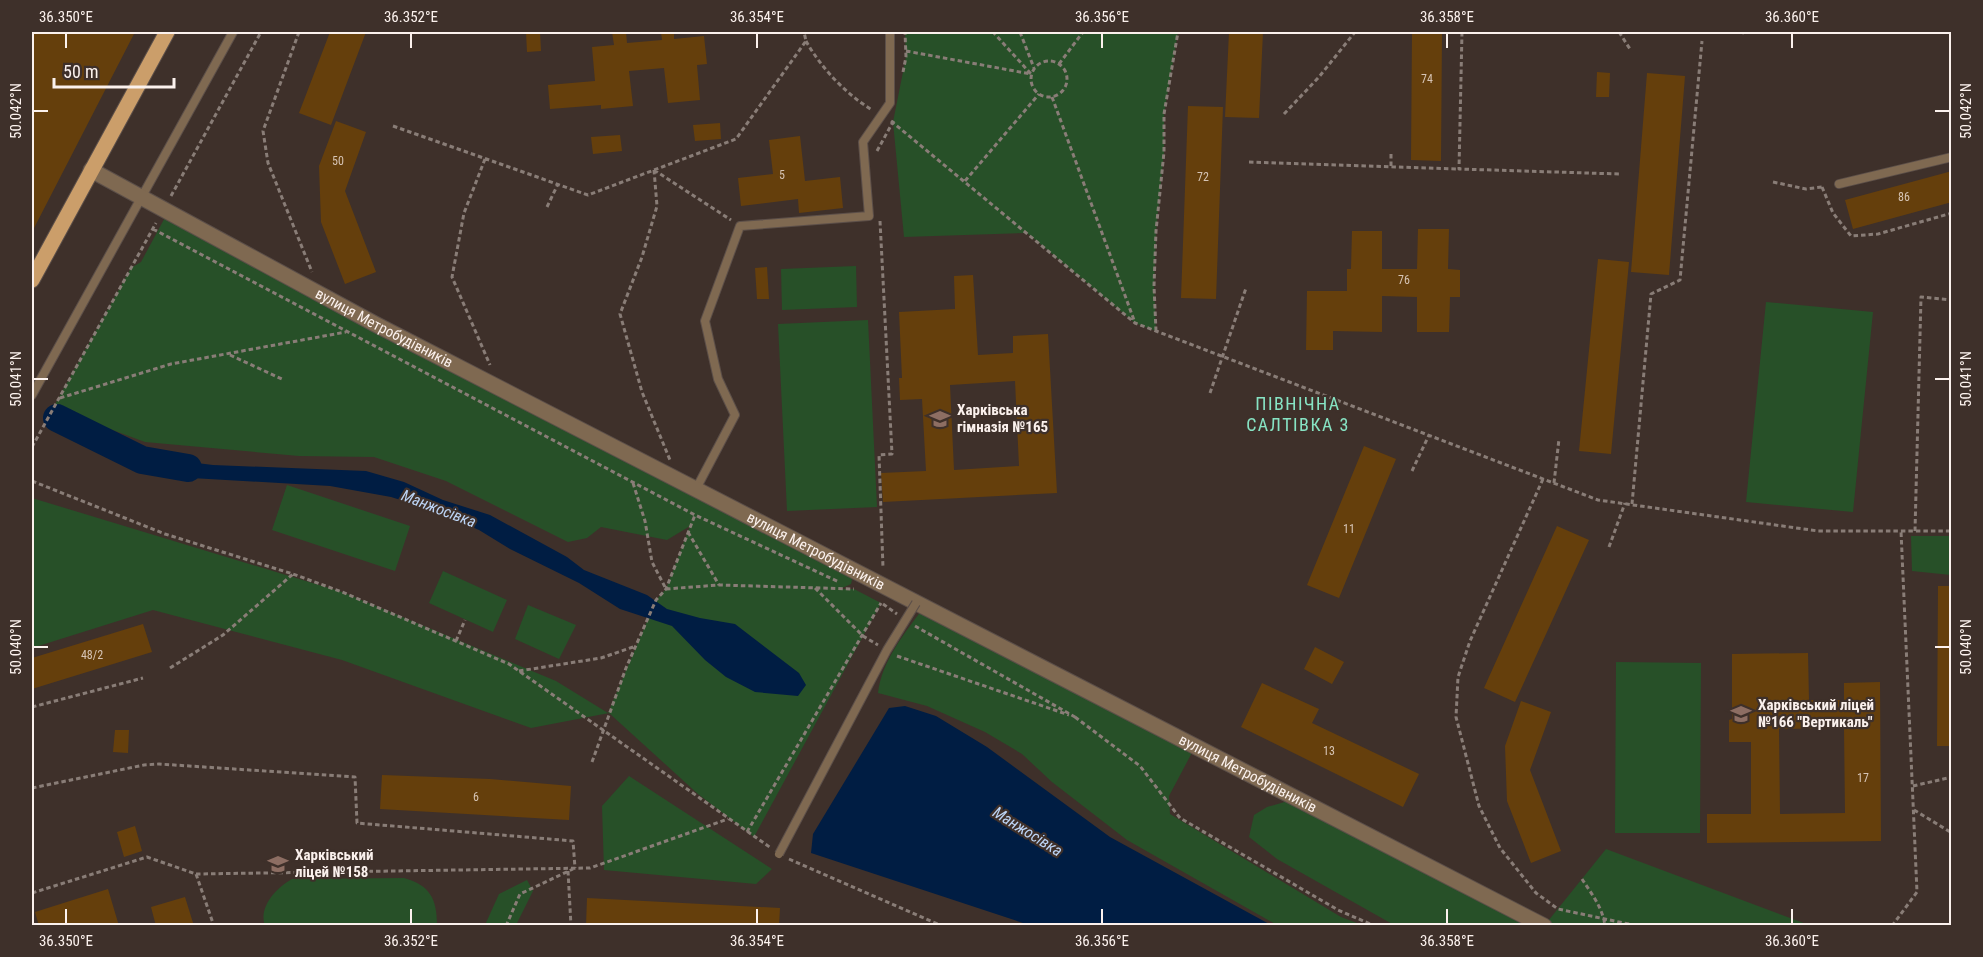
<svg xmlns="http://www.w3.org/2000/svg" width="1983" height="957" viewBox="0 0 1983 957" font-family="'Roboto Condensed',sans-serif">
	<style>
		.green { fill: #275028 }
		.water { fill: #001d43 }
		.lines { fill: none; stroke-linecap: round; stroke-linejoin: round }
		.river { stroke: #001d43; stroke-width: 28 }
		.building { fill: #653f0c; fill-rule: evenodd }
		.service-casing { stroke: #5c4f49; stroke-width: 10 }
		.minor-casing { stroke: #5c4f49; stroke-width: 17 }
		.primary-casing { stroke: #5c4f49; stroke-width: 17 }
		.path { stroke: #897d77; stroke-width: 3; stroke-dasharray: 4.5 3; stroke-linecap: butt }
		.service { stroke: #7f6951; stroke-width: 8 }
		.minor { stroke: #7f6951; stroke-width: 15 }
		.primary { stroke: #cb9e6a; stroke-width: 15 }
		.service-bridge-casing { stroke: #5c4f49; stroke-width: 10; stroke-linecap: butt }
		.service-bridge { stroke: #7f6951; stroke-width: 8 }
		.ticks { fill: none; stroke: #fbf1ed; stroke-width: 2 }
		.labels { text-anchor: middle; stroke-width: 4.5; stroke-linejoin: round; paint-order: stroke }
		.number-label { font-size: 12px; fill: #d6c4b5 }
		.street-label { font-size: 15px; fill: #fbf1ed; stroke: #3e302a }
		.poi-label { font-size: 15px; font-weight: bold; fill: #fbf1ed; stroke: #3e302a; text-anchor: start }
		.water-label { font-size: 16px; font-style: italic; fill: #bcd4f5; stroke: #3e302a }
		.quarter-label { font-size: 18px; letter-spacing: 1.5px; fill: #87e4c4; stroke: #3e302a }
		.neatline { fill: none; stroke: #fbf1ed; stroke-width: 2 }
		.ticks-label { font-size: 15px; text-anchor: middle; fill: #fbf1ed }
	</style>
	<rect width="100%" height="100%" fill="#3e302a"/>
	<path class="green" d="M905 32H1178L1164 114V152L1156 231 1154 286 1156 331 1135 323 1027 233 904 237 893 122 906 57Z
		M169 210 854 571 851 584 840 589H854L881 603 754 837 698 794 609 713 531 728 342 660 153 610 32 648V498L342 592 556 681 608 713 656 600 666 589 690 526 667 540 601 527 587 538 568 542 446 481 374 457 299 456 145 442 53 408 131 268 141 262Z
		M856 266 857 307 782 310 781 269Z
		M1766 302 1873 312 1853 512 1746 502Z
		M868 320 877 507 787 511 778 324Z
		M287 485 410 526 395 571 272 530Z
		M1911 536H1951V575L1912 571Z
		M443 571 507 600 493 632 429 603Z
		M528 605 576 625 559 659 515 639Z
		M924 607 1195 747 1169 796 1170 814 1341 917 1362 925H1277L1127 840 1052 782 1022 754 985 732 927 706 878 693C882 660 905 633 924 607Z
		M1616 662 1701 663 1700 833H1615Z
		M629 776 772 869 756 884 604 870 602 806Z
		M1288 801 1531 925H1394L1277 859 1249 837 1254 815 1267 807Z
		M1606 849 1809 925 1544 926Z
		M404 878C430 885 437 899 437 925L265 926C258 907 277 887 292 879Z
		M527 880 533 891 516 925H485L499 894Z"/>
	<path class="water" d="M149 457 213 465 366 471 404 482 443 500 490 515 567 557 584 570 647 595 667 609 700 618 735 624 799 673 806 685 798 696 755 692 726 677 705 660 672 626 620 609 579 583 510 549 479 530 436 511 391 497 330 486 157 476Z
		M905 706 936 716 987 747 1110 837 1271 925H1029L811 853 813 834 889 708Z"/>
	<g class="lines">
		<path class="river" d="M57 418 142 460 188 468"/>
	</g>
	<path class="building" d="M32 32H135L32 232Z
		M330 32H366L331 125 299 113Z
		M526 32H540L541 51 527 52Z
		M612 32H626L627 43 662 40 661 32H674V39L704 36 707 64 697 65 700 100 668 103 664 68 629 71 633 106 601 109V105L550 109 548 85 595 81 592 47 614 45Z
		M1229 32H1263L1259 118 1225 117Z
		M1412 32H1442L1441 161 1411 160Z
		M1597 72 1610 73 1609 97H1596Z
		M1647 73 1685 76 1669 275 1631 272Z
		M1188 106 1223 107 1216 299 1181 298Z
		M336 121 366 132 345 191 376 272 345 284 321 222 319 166Z
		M720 123 721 139 695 141 693 125Z
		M620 135 622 151 593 154 591 137Z
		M800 136 805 181 840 177 843 208 799 213 798 199 741 206 738 178 773 174 769 140Z
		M1952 171V202L1853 229 1845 200Z
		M1418 229H1449L1448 269 1460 270V297H1450L1449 332H1417V297L1382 296V332L1333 331V350H1306L1307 291H1347V269H1351L1352 231H1382V269H1417Z
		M1598 259 1629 262 1611 454 1579 451Z
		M767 267 769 299H757L755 268Z
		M973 275 978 355 1013 353V336L1048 334 1057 493 883 502 881 473 926 471 922 399 900 400 899 378H902L899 312 955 309 954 276ZM1015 381 1019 466 954 470 950 385Z
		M1364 446 1396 459 1339 598 1307 585Z
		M1557 526 1589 540 1515 702 1484 688Z
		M1938 586H1952V746H1937Z
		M143 624 152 652 32 689V658Z
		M1315 647 1344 662 1332 684 1304 669Z
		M1808 653 1809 700H1844V683L1880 682 1881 841 1707 843V814H1751V742H1729V720L1732 719V654ZM1844 728 1845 813 1780 814 1779 729Z
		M1262 683 1319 709 1312 723 1419 774 1403 807 1241 727Z
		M1521 701 1551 712 1530 770 1561 851 1531 863 1507 801 1505 746Z
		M115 730H129L128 753 113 752Z
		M382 775 490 779 571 786 569 820 380 809Z
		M135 826 142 851 124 857 117 832Z
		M108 889 119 926H39L35 912Z
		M185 897 194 926H156L151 907Z
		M587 898 780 908 779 926H586Z"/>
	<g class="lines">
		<g class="service-casing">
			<path id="service" d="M1839 184 1952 157
				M32 395 233 32
				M696 489 735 415 718 379 705 321 740 226 869 216 863 142 890 103V32"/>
		</g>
		<g class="minor-casing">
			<g id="minor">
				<path id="s1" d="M91 170 375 324 1544 926"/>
			</g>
		</g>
		<g class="primary-casing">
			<path id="primary" d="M32 280 167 32"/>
		</g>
		<path class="path" d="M299 32 263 131 268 163 312 272
			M1020 32 1034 68
			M1462 32 1459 169 1619 174
			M1619 32 1630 49
			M1740 32 1744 33
			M806 41C821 68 846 94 872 110
			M906 51 1031 74 993 32
			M1031 79a18 18 0 1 1 36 0a18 18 0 1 1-36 0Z
			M1059 64 1083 32
			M903 72 906 57 905 32
			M1052 97 1134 320
			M1284 114 1319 77 1355 32
			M891 121 1135 323 1156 331 1598 500 1818 531H1952
			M393 126 588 195 736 139 806 41 804 32
			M877 151 894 120
			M485 159 464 213 452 277 490 365
			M1249 162 1459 169
			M1391 166V154
			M654 170 657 206 642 257 620 314 642 392 670 460
			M654 170 731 220
			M965 181 1039 94
			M1773 182 1806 189 1822 187
			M1822 187 1833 213 1851 236 1878 234 1952 213
			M171 196 261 32
			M547 207 558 184
			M880 221 892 454 879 455 883 568
			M153 229 695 515 839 582
			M1156 331 1154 286 1156 231 1164 152V114L1178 32
			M230 355 284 380
			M1210 393 1246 288
			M60 398 171 364 346 332
			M32 447 156 223
			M1412 471 1429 435
			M1543 479 1470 641 1458 677 1456 717 1479 806 1500 848 1536 893 1558 909 1638 926
			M32 481 165 534 293 574 342 592 509 664 771 848
			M633 483 645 521 652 562 666 589
			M1554 483 1559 439
			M1632 504 1651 294 1680 280 1702 41
			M1915 531 1921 297 1952 300
			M688 532 719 585
			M1609 547 1625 503
			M815 588 863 636 878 645
			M666 589 719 585 854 589
			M883 604 897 614
			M915 626 1075 717
			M456 641 465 620
			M897 656 1069 715
			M170 668 223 635 293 574
			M519 671 601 658 636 646
			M32 707 143 678
			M1075 717 1140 766 1180 818 1338 910 1375 926
			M592 762 626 668 656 600 666 589 695 515
			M1913 786 1952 777
			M32 788 144 765 159 764 355 777 357 823 573 841 575 868
			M1914 810 1952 833
			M747 832 881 603
			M789 859 942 926
			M568 871 571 926
			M196 874 590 868 728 819
			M1582 879C1591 893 1603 908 1605 926
			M32 893 147 857 196 874 214 926
			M506 926 520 894 573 869
			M1892 926 1917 892 1901 531"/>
		<use href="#service" class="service"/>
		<use href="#minor" class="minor"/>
		<use href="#primary" class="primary"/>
		<g class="service-bridge-casing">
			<path id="service-bridge" d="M779 854 887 650 916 603"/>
		</g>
		<use href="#service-bridge" class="service-bridge"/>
	</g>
	<path class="ticks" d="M66 33V48M411 33V48M757 33V48M1102 33V48M1447 33V48M1792 33V48M33 111H48M1935 111H1950M33 379H48M1935 379H1950M33 647H48M1935 647H1950M66 909V924M411 909V924M757 909V924M1102 909V924M1447 909V924M1792 909V924"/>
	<defs>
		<g id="school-bare" transform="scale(1.62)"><path d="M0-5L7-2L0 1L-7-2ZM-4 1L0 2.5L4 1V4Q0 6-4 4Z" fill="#8d6e63" stroke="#3e302a" stroke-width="2.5" paint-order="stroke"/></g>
	</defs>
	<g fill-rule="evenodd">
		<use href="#school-bare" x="940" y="419"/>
		<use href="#school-bare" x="1741" y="714"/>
		<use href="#school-bare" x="278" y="864"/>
	</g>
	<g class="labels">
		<g class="number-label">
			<text x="1427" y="83">74</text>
			<text x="338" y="165">50</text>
			<text x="782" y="179">5</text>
			<text x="1203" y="181">72</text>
			<text x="1904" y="201">86</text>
			<text x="1404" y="284">76</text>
			<text x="1349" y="533">11</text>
			<text x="92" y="659">48/2</text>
			<text x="1329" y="755">13</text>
			<text x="1863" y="782">17</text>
			<text x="476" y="801">6</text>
		</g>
		<g class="street-label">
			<text dy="5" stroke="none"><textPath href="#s1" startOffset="333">вулиця Метробудівників</textPath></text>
			<text dy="5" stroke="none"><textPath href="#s1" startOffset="819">вулиця Метробудівників</textPath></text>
			<text dy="5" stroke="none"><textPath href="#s1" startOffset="1305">вулиця Метробудівників</textPath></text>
		</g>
		<g class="poi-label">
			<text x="957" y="415">Харківська<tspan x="957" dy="17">гімназія №165</tspan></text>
			<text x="1758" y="710">Харківський ліцей<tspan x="1758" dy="17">№166 "Вертикаль"</tspan></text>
			<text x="295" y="860">Харківський<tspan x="295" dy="17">ліцей №158</tspan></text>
		</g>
		<g class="water-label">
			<text transform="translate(439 508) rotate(21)" y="6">Манжосівка</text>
			<text transform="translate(1028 831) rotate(32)" y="6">Манжосівка</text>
		</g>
		<g class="quarter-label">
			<text x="1298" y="410">ПІВНІЧНА<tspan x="1298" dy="21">САЛТІВКА 3</tspan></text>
		</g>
	</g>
	<rect width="1983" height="957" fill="none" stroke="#3e302a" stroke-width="66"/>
	<path d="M54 78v9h120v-9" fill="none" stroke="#fbf1ed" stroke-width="3"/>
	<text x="63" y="78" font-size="18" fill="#fbf1ed" stroke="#3e302a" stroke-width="4.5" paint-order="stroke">50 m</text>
	<rect x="33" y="33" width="1917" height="891" class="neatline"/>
	<g class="ticks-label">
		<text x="66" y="22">36.350°E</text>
		<text x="411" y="22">36.352°E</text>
		<text x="757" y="22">36.354°E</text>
		<text x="1102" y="22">36.356°E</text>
		<text x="1447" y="22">36.358°E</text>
		<text x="1792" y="22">36.360°E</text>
		<text transform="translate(16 111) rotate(-90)" y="5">50.042°N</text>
		<text transform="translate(1966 111) rotate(-90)" y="5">50.042°N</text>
		<text transform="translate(16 379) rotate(-90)" y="5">50.041°N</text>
		<text transform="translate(1966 379) rotate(-90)" y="5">50.041°N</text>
		<text transform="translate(16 647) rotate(-90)" y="5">50.040°N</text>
		<text transform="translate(1966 647) rotate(-90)" y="5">50.040°N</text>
		<text x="66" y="946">36.350°E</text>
		<text x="411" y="946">36.352°E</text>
		<text x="757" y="946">36.354°E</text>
		<text x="1102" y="946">36.356°E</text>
		<text x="1447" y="946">36.358°E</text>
		<text x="1792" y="946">36.360°E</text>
	</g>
</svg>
